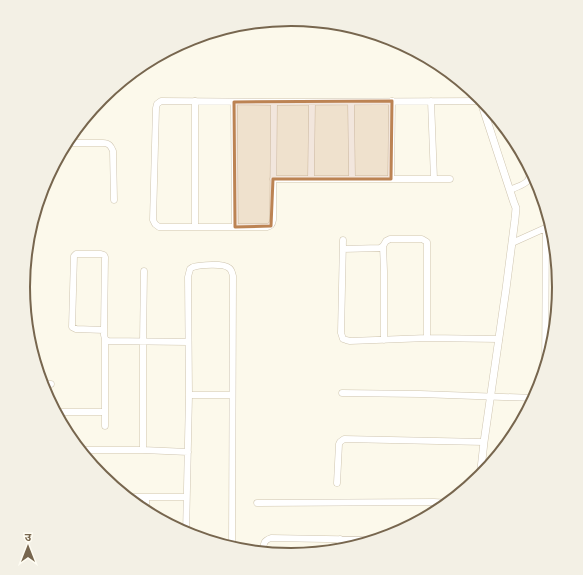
<svg xmlns="http://www.w3.org/2000/svg" width="583" height="575" viewBox="0 0 583 575" font-family="'PT Sans Narrow','Noto Sans Devanagari',sans-serif">
	<style>
		.lines { fill: none; stroke-linecap: round; stroke-linejoin: round }
		.minor-casing { stroke: #cfc5b0; stroke-width: 7 }
		.tertiary-casing { stroke: #cfc5b0; stroke-width: 8 }
		.minor { stroke: #fff; stroke-width: 6 }
		.tertiary { stroke: #fff; stroke-width: 7 }
		.marked { fill: #bc8353; fill-opacity: 0.2; stroke: #bc8353; stroke-width: 3; stroke-linejoin: round }
		.rim { fill: none; stroke: #77664e; stroke-width: 2 }
	</style>
	<rect width="100%" height="100%" fill="#fcf9eb"/>
	<g class="lines">
		<g class="minor-casing">
			<path id="minor" d="M431 101 434 179
				M234 102 235 227
				M274 102 273 220C272 225 271 226 267 227H159L155 224 153 220 156 108 157 104 161 101 274 102 481 101
				M351 102 352 179
				M66 143H103C109 143 111 146 113 151L114 200
				M273 179H450
				M311 179 312 102
				M391 179 392 101
				M510 190C525 183 531 185 530 166
				M195 227V101
				M343 240 341 333 343 339 346 340 350 341 427 338 499 339
				M512 243 552 225
				M383 246 384 271V340
				M343 249 380 248 383 246 386 241 390 239H422L427 242V338
				M104 330 76 329 72 327 74 256 76 254H101L104 255 105 257 104 330V335L105 339 108 341 188 342
				M105 339V426
				M545 374 546 228
				M42 384H51
				M342 393 420 394 535 398
				M189 395H232
				M55 412H105
				M79 450H143L188 452
				M143 450V342L144 271
				M337 483 339 444 340 442 344 439 484 442
				M125 497H186
				M146 497V513
				M257 503 434 502 450 503
				M186 534 189 395 188 277 190 269 193 267C200 265 223 263 229 268 232 270 232 273 233 276L232 549
				M339 551 340 539
				M263 553C264 545 262 541 271 538L380 540"/>
		</g>
		<g class="tertiary-casing">
			<path id="tertiary" d="M479 96 514 203 516 208 515 219 506 289 484 442 480 478"/>
		</g>
		<use href="#minor" class="minor"/>
		<use href="#tertiary" class="tertiary"/>
	</g>
	<path class="marked" d="M392 101 391 179H273L271 226 235 227 234 102Z"/>
	<path d="M0 0H583V575H0ZM30 287a261 261 0 1 1 522 0a261 261 0 1 1-522 0Z" fill="#f3f0e5" fill-rule="evenodd"/>
	<path class="rim" d="M30 287a261 261 0 1 1 522 0a261 261 0 1 1-522 0Z"/>
	<g transform="translate(28 547)" stroke="#fefcf2" stroke-width="3" paint-order="stroke">
	<path d="M0-3L7 15L0 10L-7 15Z" fill="#77664e"/>
	<text y="-6" font-size="11" font-weight="bold" text-anchor="middle" fill="#77664e">उ</text>
	</g>
</svg>
